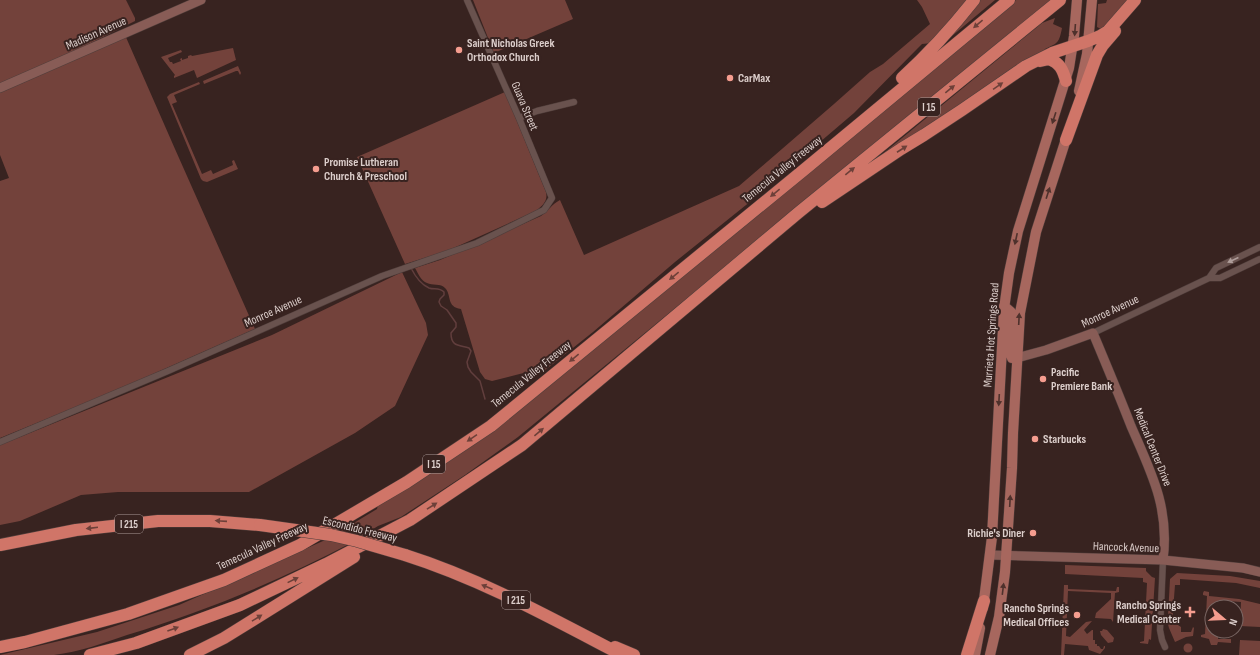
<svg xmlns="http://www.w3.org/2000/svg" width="1260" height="655" viewBox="0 0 1260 655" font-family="'Sofia Sans Condensed',sans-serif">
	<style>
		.green { fill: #73423b }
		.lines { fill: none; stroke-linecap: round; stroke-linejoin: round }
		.stream { stroke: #613e3d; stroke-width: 1.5 }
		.street-casing { stroke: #503e3b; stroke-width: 7 }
		.secondary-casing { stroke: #503e3b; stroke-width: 10 }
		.primary-casing { stroke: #503e3b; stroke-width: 11 }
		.highway-casing { stroke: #503e3b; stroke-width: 13 }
		.street { stroke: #69524e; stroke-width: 6 }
		.secondary { stroke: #885c56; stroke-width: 9 }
		.primary { stroke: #a7675e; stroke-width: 10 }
		.highway { stroke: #d07568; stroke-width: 12 }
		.highway-bridge-casing { stroke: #503e3b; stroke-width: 13; stroke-linecap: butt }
		.highway-bridge { stroke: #d07568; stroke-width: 12 }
		.oneway { fill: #6d4039 }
		.oneway2 { fill: #4e312c }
		.oneway3 { fill: #ae9c99 }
		.poi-dot { fill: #f59d8f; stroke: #382320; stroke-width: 1.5 }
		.labels { text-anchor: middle; stroke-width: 4; stroke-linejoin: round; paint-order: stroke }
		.shield { fill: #382320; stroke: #ab9b98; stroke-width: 1 }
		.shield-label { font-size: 11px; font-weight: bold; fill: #dccecb }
		.street-label { font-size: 12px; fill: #dccecb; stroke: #382320 }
		.poi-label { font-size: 12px; font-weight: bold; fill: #dccecb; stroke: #382320; text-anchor: start }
	</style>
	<rect width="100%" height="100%" fill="#382320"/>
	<path class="green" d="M0 0H126L135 18V21L57 60 0 84Z
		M473 0H565L573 19 494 53Z
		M917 0H968L932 43 922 44 918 48 854 113 751 201 675 262 593 332 544 371 543 370 539 369 492 381 485 379 480 372 461 309C446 307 452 295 445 288 441 283 432 286 427 283 421 281 418 273 415 268L440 260 541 216C548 211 552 204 560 200L584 255 739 186 834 104 870 72 883 64 930 24 922 7Z
		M976 0H995L946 41Z
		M1016 0H1051L518 437 465 475 401 517 378 526 357 539 334 535 377 509 378 505 395 495Z
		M1107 0H1130L1101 29 1097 27 1098 4 1106 3Z
		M1055 18 1053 24 1062 28C1059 43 1058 43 1045 49L1044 52 874 161 1042 23Z
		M125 35 175 149 255 329 108 394 0 438V181L9 178 0 155V91Z
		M233 48 236 60 197 78 194 70 174 78V76L175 75 161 57 181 50 182 52 168 58 170 62H172L173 64 181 61 180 59 182 58V60L188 58V56L191 55 192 56Z
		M238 66 241 73 240 75 238 71H236L204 84 203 81Z
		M199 82 200 84 174 95 177 102 172 104 202 174 211 170 213 174 233 165 232 161 234 160 238 169 207 182 203 181 201 179 167 97 170 94Z
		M505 92 546 192C548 201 543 205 536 211L447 251 405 264 357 157Z
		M402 272 426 323 428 335 395 406 355 433 249 492H118L81 495 20 521 0 525V445L272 335Z
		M332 537 353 542C281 580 206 611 127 635 104 643 79 652 54 655 39 655 17 655 0 655L97 632 179 605Z
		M1065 565 1146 568V571L1152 577 1155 578 1151 640 1149 639 1148 644 1140 643V642L1144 641 1147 583 1143 582V578L1065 574Z
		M1177 573 1230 576 1260 581V588L1236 583 1180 579V585H1175L1172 624 1178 625 1181 627V632H1191L1193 627 1194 628 1193 636 1186 637 1175 642 1169 628 1166 617 1168 616 1170 579Z
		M1064 585H1068V589L1116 591 1117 587H1119V592L1115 593 1113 622 1111 619 1095 618 1096 613 1111 599V593L1068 591 1066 636 1070 637 1086 622 1092 621 1084 630 1087 634 1092 630H1093V640H1095V644H1097V646H1099L1101 649H1103L1104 646H1105V648L1100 654 1089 650 1088 646 1065 644 1064 655H1061Z
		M1204 591 1209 592V596L1239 599 1260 604V627L1240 626 1241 602 1228 601V607H1212V631H1218V639H1231V643L1218 642 1217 645H1211L1209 639 1201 637V635L1205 634 1207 596 1203 595V593Z
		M1103 629 1107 630 1114 638 1113 642 1108 643 1101 635 1100 631H1102Z
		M1240 640 1260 641V655H1239Z
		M1183.5 648a4.5 4.5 0 1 1 9 0a4.5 4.5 0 1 1-9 0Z"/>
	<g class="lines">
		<path class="stream" d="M411 268C415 276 420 284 429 288 434 290 439 287 444 292V295L440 299 439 302 441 306 447 310 456 323V327L451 333C451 347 459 345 469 348L471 351 467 362 468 367 471 372 480 381 485 399"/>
		<g class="street-casing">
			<path id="street" d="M519 118 537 111 574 102
				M1209 278 1216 268 1260 247
				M1093 333 1209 278H1220L1260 259
				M0 442 168 371 382 276 477 243 544 210 552 198 519 118 467 0
				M1163 560 1160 630 1162 640 1165 647"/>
		</g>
		<g class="secondary-casing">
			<path id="secondary" d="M0 88 201 0
				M1017 358 1046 350 1093 333C1106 364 1119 395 1131 426 1151 472 1170 508 1163 560
				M990 555 1163 560 1243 568 1260 572"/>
		</g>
		<g class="primary-casing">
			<path id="primary" d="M1079 91 1087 54 1092 0
				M1004 306 1011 312 1009 350 1012 358H1017
				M983 608 992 537 1004 309 1009 273 1018 231 1069 68 1074 36 1077 0
				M975 655 980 628
				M990 655 999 617 1005 572 1012 468 1013 433 1020 313 1036 232 1068 133"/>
		</g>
		<g class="highway-casing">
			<path id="highway" d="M1040 61 1049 59C1060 63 1063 70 1066 81
				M902 78C928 54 952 28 974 0
				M1066 140 1097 55 1103 45 1115 31
				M822 202 901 149 924 135 962 110 1026 66 1052 53 1088 41 1100 36 1108 31 1135 0
				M0 545 76 530 158 521H210L260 525
				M405 555C481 579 551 618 622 655
				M0 647 25 642 128 614 224 580 300 545 407 482 491 426 805 169 1009 0
				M615 647 634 655
				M90 655 136 643 240 605 326 564 410 520 522 445 798 213 1060 0
				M190 655 224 638 354 557
				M967 655 984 601"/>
		</g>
		<use href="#street" class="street"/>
		<use href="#secondary" class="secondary"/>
		<use href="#primary" class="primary"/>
		<use href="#highway" class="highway"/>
		<g class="highway-bridge-casing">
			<path id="highway-bridge" d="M260 525 331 535 357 541 405 555"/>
		</g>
		<use href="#highway-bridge" class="highway-bridge"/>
	</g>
	<defs><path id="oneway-solid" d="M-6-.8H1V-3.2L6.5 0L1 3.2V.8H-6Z"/></defs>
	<g class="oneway">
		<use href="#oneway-solid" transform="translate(978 24) rotate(140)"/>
		<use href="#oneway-solid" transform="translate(998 86) rotate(-35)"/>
		<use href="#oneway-solid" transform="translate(950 89) rotate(-39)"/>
		<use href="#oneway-solid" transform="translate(902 149) rotate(-33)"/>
		<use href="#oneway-solid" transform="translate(850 171) rotate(-39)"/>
		<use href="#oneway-solid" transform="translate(775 193) rotate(141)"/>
		<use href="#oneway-solid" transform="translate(674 276) rotate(141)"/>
		<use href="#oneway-solid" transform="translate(574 358) rotate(141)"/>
		<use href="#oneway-solid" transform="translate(539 432) rotate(-40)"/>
		<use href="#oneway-solid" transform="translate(472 438) rotate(146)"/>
		<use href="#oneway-solid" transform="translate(432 506) rotate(-32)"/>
		<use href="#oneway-solid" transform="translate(221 521) rotate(-176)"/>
		<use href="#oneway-solid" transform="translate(92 528) rotate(173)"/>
		<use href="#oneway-solid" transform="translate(293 580) rotate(-26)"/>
		<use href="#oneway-solid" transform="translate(487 587) rotate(-157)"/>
		<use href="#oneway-solid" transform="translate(257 618) rotate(-32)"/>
		<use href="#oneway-solid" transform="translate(173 629) rotate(-20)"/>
	</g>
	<g class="oneway2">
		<use href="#oneway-solid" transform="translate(1075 30) rotate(94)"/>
		<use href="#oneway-solid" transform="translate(1054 118) rotate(108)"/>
		<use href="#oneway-solid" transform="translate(1048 193) rotate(-72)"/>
		<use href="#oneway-solid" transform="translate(1016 239) rotate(102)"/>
		<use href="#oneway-solid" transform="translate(1019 319) rotate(-87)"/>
		<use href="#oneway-solid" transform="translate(999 400) rotate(93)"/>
		<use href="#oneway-solid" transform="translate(1010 501) rotate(-87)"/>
		<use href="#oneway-solid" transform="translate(1003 589) rotate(-83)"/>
	</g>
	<use class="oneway3" href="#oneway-solid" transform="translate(1233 260) rotate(155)"/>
	<g class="poi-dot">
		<circle cx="459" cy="50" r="4"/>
		<circle cx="730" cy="78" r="4"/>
		<circle cx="316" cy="169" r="4"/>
		<circle cx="1043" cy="379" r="4"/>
		<circle cx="1035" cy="439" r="4"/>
		<circle cx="1033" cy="533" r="4"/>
		<path d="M1188 606h4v4h4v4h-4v4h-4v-4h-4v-4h4z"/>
		<circle cx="1077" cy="615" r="4"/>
	</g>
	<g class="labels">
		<g class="shield">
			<rect x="918" y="98" width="22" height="18" rx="3"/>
			<rect x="423" y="455" width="22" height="18" rx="3"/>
			<rect x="115" y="515" width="28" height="18" rx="3"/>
			<rect x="502" y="591" width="28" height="18" rx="3"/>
		</g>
		<g class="shield-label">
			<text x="929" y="111">I 15</text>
			<text x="434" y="468">I 15</text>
			<text x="129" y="528">I 215</text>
			<text x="516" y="604">I 215</text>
		</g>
		<g class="street-label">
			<text transform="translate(96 33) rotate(-24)" y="4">Madison Avenue</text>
			<text transform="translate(525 106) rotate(67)" y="4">Guava Street</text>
			<text transform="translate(782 169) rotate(-39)" y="4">Temecula Valley Freeway</text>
			<text transform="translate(273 311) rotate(-24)" y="4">Monroe Avenue</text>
			<text transform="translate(1110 311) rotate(-25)" y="4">Monroe Avenue</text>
			<text transform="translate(991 335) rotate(-86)" y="4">Murrieta Hot Springs Road</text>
			<text transform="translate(531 374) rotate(-39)" y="4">Temecula Valley Freeway</text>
			<text transform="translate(1153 447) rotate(68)" y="4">Medical Center Drive</text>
			<text transform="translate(360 529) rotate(14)" y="4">Escondido Freeway</text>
			<text transform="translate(262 546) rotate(-25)" y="4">Temecula Valley Freeway</text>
			<text transform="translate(1126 547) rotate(2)" y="4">Hancock Avenue</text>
		</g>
		<g class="poi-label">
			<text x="467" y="47">Saint Nicholas Greek<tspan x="467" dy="14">Orthodox Church</tspan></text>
			<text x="738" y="82">CarMax</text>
			<text x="324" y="166">Promise Lutheran<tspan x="324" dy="14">Church &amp; Preschool</tspan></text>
			<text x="1051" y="376">Pacific<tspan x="1051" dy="14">Premiere Bank</tspan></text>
			<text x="1043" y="443">Starbucks</text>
			<text x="1025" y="537" text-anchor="end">Richie's Diner</text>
			<text x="1181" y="609" text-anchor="end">Rancho Springs<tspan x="1181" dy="14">Medical Center</tspan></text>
			<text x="1069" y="612" text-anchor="end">Rancho Springs<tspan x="1069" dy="14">Medical Offices</tspan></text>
		</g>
	</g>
	<g transform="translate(1224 619) rotate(109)"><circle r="19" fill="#382320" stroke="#7a6764"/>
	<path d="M0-3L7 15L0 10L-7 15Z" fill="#f59d8f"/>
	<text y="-6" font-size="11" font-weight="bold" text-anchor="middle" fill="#dccecb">N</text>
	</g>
</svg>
